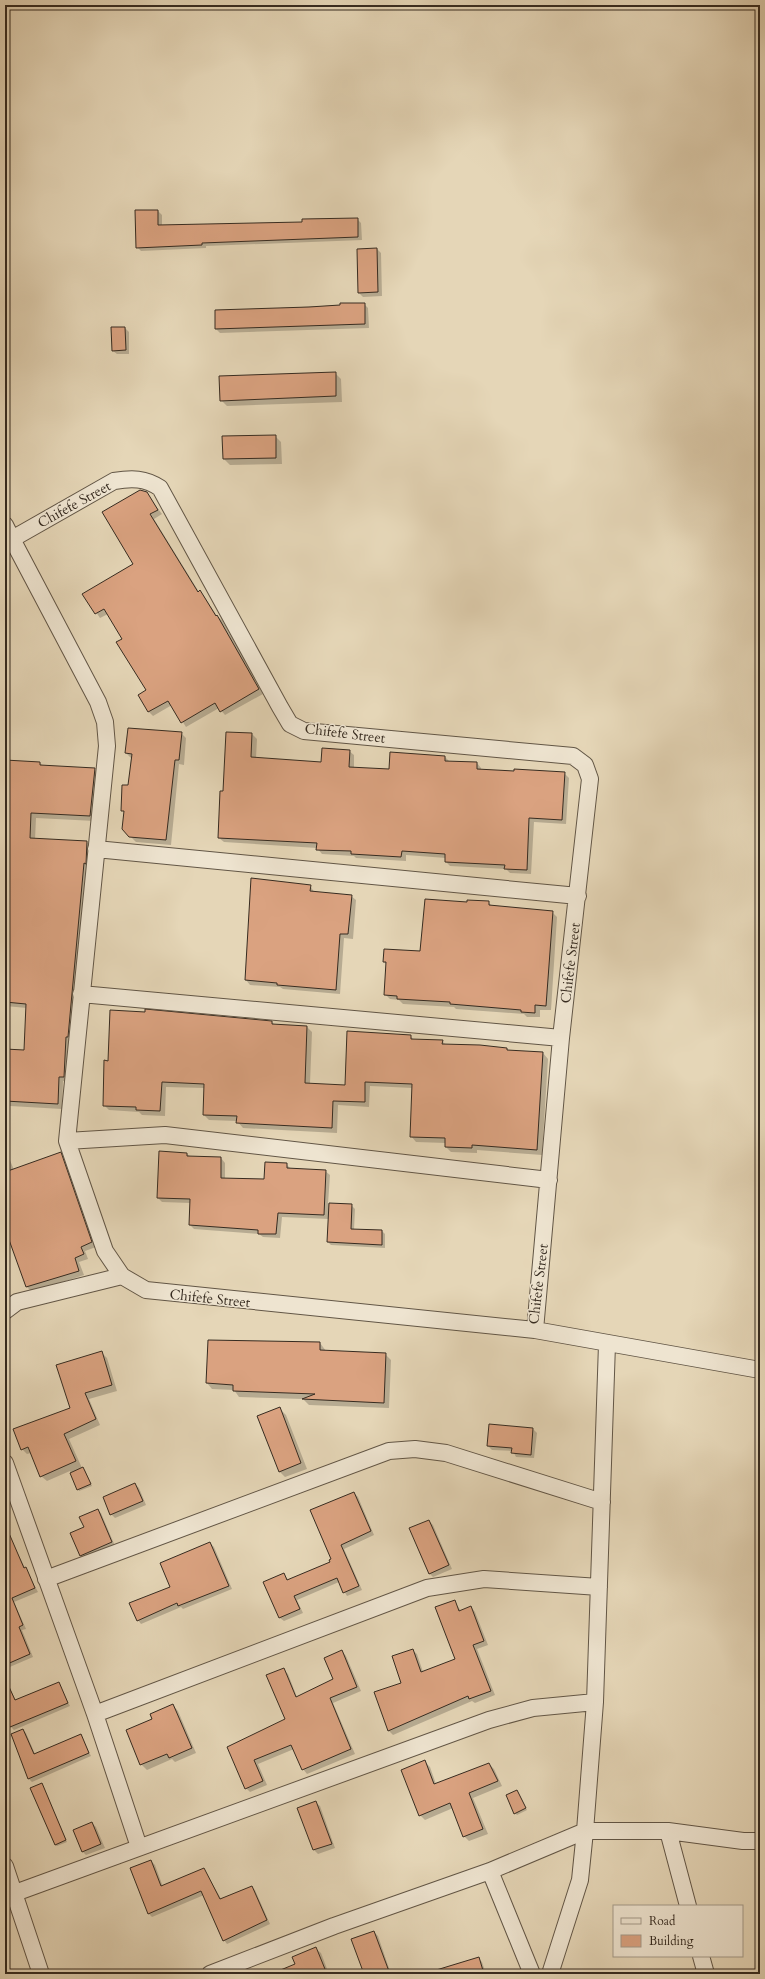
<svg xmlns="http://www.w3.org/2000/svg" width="765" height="1979" viewBox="0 0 765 1979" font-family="Cardo,serif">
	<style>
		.shadow { fill: #0003 }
		.building { fill: #daa280; stroke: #362b20 }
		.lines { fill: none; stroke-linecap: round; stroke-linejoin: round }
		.street-casing { stroke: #625646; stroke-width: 18 }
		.street { stroke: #eee4d0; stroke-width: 16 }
		.labels { text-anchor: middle; stroke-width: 3; stroke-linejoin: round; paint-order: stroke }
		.street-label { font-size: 14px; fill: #362b20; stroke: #eee4d0 }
	</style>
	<rect width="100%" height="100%" fill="#e5d6b7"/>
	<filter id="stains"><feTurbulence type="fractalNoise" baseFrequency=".005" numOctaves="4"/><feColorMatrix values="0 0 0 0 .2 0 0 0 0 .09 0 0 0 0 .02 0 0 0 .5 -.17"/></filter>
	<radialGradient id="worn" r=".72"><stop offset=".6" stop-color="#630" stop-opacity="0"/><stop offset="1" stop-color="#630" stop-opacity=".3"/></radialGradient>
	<path class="shadow" d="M760 22V33L755 25Z
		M158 211 162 215V226L303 223 357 219 361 223 362 240 206 246V248L141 251 137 247Z
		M377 249 381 253 382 296 363 297 359 293Z
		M364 304 368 308 369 328 220 333 216 329V311Z
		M125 328 129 332V354H117L113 351Z
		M335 373 341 379 342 402 227 406 221 400Z
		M275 436 281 442 282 464 230 465 224 459Z
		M146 493 162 514 154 519 199 592 204 596 217 616 222 620 263 694 225 715 219 708 186 727 172 705 153 716 149 712 139 695 148 690 123 639 108 614 100 618 84 594 134 564Z
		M181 733 186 738 184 765 179 764 171 845 136 842 123 829 124 812 122 810 129 786 131 758 126 753Z
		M252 734 257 739 256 758 322 763 349 751 354 755V768L390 770 445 757 450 762 477 763 481 768V771L564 773 569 778 566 824 534 822 531 874 510 873 506 869 450 866 446 862V858L406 855V861L356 858 354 856 322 854 317 848 224 842 219 838 224 792Z
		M5 761 39 762 43 766 94 769 99 774 95 821 36 818 35 840 87 842 92 847 68 1081H63L62 1109 10 1106 7 1153 14 1170 61 1153 65 1158 96 1247 85 1251 88 1259 79 1262 84 1275 32 1292 27 1287 11 1242 5 1244V1050L25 1051 27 1008 5 1006Z
		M310 886 315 893 351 896 356 900 353 939 344 938 340 994 283 989 280 987 250 985 246 980Z
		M488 902 493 907 552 912 557 917 551 1010H540V1017H527L524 1014 456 1009 454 1007 403 1004 399 1000 390 999 385 994 387 965 384 962 421 952 468 904Z
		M272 1022 275 1025 307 1027 312 1032 310 1084 346 1086 410 1036 414 1040 442 1041 446 1045 507 1049 509 1051 543 1053 548 1059 542 1155 477 1150V1153L451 1152 446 1147V1143L416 1142 411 1136 413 1088 370 1086 369 1107 338 1105 337 1133 243 1128 237 1121 209 1120 204 1115 205 1088 166 1087 165 1116 142 1115 139 1112 109 1110 104 1105 109 1062Z
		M187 1154 191 1157 221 1158 225 1163V1179L265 1180 286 1164 291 1169 325 1171 330 1175 328 1204 351 1205 355 1209 354 1230 382 1231 385 1234V1248L331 1245 328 1242 329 1219 282 1217 280 1238 263 1237 259 1234 194 1229 190 1225V1203L162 1202 158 1198Z
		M320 1343 326 1351 385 1354 391 1360 389 1408 309 1405 303 1399 239 1397 234 1390 212 1389 207 1383Z
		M101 1352 107 1358 117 1391 89 1399 100 1425 69 1439 82 1468 85 1470 92 1486 79 1491 70 1471 47 1481 41 1476 31 1453 27 1454 22 1449 71 1409Z
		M280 1409 286 1415 307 1469 285 1477 279 1471Z
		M533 1429 537 1433 534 1458 516 1457 513 1451 492 1450 488 1446Z
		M135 1484 139 1488 146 1505 115 1518 111 1514 104 1497Z
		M354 1493 358 1497 374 1535 344 1549 362 1590 347 1596 339 1582 297 1600 303 1613 284 1621 280 1618 284 1574 289 1581 331 1562Z
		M98 1510 101 1513 115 1546 85 1559 81 1555Z
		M429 1521 433 1525 452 1569 433 1577 429 1573Z
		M210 1543 214 1547 232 1589 183 1609 181 1607 141 1624 138 1620 172 1588Z
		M13 1545 38 1592 14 1602 26 1629 22 1630 33 1657 5 1669V1549Z
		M454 1601 461 1611 471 1607 475 1612 488 1645 477 1649 495 1695 475 1703 472 1701 393 1735 389 1731 412 1650 417 1654 423 1672 456 1660Z
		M342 1651 346 1656 361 1691 333 1703 355 1754 307 1774 303 1769 294 1749 258 1764 267 1785 250 1792 246 1788 228 1747 286 1720 283 1669 288 1674 297 1697 334 1679Z
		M5 1678 16 1701 58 1683 70 1706 14 1730 11 1727 5 1711Z
		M173 1705 178 1711 196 1753 175 1762 172 1759 147 1770 141 1764 127 1731 154 1719Z
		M23 1730 26 1733 35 1754 80 1735 91 1756 32 1782 29 1779 12 1735Z
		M425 1762 430 1767 436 1784 489 1764 494 1769 502 1786 473 1798 488 1834 469 1841 464 1836 453 1808 425 1820 420 1815Z
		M42 1784 67 1842 57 1846 55 1845Z
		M517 1791 527 1810 517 1815 515 1813Z
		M316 1803 320 1806 335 1848 318 1854 314 1850Z
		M92 1823 96 1827 105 1848 86 1855 83 1852Z
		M151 1861 155 1865 163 1887 204 1869 221 1899 252 1887 255 1890 270 1924 227 1944 224 1940 204 1895 152 1917 148 1913Z
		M374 1932 378 1936 391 1974H365Z
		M315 1948 321 1953 329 1974H273L296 1965Z
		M478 1958 482 1962 486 1974H460Z"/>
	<path class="building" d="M135 210H158V225L302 222V219L358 218V237L202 243V245L136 248Z
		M377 248 378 292 358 293 357 249Z
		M340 303H365V324L215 329V310L309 307 340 305Z
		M111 327H125L126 350 112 351Z
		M336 372V396L220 401 219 376Z
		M276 435V458L223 459 222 436Z
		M140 490 147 492 158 510 150 514 198 592 200 590 216 616 217 615 259 689 220 712 215 703 181 723 168 701 148 712 138 695 146 690 116 642 122 639 104 609 95 614 82 594 133 564 102 512Z
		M128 728 182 732 179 760H175L166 840 129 837 122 829 124 811H121L122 785H128L132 754 125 753Z
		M226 732 252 733 251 757 321 762 322 748 350 750 349 767 389 769 390 752 445 756V761L477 762V769L514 771V769L565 772 562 820 529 818 527 870 504 869 505 865 445 862V854L402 851 401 857 351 854V851L316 850 317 843 218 838 220 791H223Z
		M5 760 40 762V765L95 768 90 816 31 813 30 838 87 841 86 864 84 863 68 1037H66L64 1077H59L58 1104 5 1101V1049L24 1050 26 1004 5 1002Z
		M251 878 311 885 310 891 352 895 348 934H340L336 990 277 985V983L245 980Z
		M425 899 467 902V900L489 901V905L553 911 546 1006 535 1005V1013L521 1012V1010L450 1004V1002L397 999V996L384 995 386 962H383L384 949 420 951Z
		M145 1009 272 1021V1024L307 1026 305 1083 345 1085 347 1031 411 1035V1039L443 1040 442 1044 480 1045 507 1048V1050L543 1052 537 1150 472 1145V1148L445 1147V1138L410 1137 412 1084 365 1082V1102L333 1101 332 1128 236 1123 237 1116 203 1115 204 1084 162 1082 160 1111 136 1110V1107L103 1106 104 1060 108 1061 110 1010 145 1012Z
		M159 1151 187 1153V1156L221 1157V1178L264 1179 265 1162 287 1163V1168L326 1170 324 1215 278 1213 276 1234H258V1230L189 1225 190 1199 157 1198Z
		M61 1152 92 1242 81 1247 84 1254 75 1258 79 1271 26 1287 8 1237 5 1238V1172Z
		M329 1203 352 1204 351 1229 382 1230V1245L327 1242Z
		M208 1340 320 1342V1350L386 1353 384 1403 302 1399 315 1394 233 1391V1385L206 1383Z
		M102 1351 112 1385 85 1393 96 1419 64 1434 76 1461 40 1477 28 1447 21 1450 13 1429 70 1408 56 1365Z
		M280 1407 301 1463 279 1472 257 1416Z
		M489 1424 533 1428 531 1455 511 1453 512 1448 487 1446Z
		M83 1467 91 1484 77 1490 70 1473Z
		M135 1483 143 1501 110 1515 103 1497Z
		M354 1492 371 1531 341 1545 359 1586 343 1593 337 1578 294 1596 300 1609 279 1618 263 1582 284 1573 287 1580 330 1562 329 1560 331 1559 310 1510Z
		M98 1509 112 1542 80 1556 70 1533 84 1527 79 1517Z
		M429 1520 449 1565 429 1574 409 1528Z
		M5 1524 24 1568 26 1567 35 1588 12 1598 23 1625 19 1627 30 1654 5 1665Z
		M210 1542 229 1586 178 1606 177 1603 137 1621 129 1603 170 1587 160 1563Z
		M455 1600 459 1611 471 1606 484 1641 473 1645 491 1691 469 1699 468 1696 388 1731 374 1692 401 1683 392 1656 413 1649 421 1672 455 1659 435 1607Z
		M342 1650 357 1687 330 1698 351 1749 302 1770 291 1745 254 1760 263 1781 245 1789 227 1747 285 1719 266 1675 284 1668 296 1697 333 1679 324 1658Z
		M5 1678 15 1700 59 1682 68 1703 10 1727 5 1715Z
		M173 1704 192 1748 169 1758 167 1754 140 1765 126 1730 152 1719 150 1714Z
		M23 1729 34 1754 81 1734 89 1753 28 1779 11 1734Z
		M425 1760 434 1784 489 1763 498 1781 469 1793 483 1829 463 1837 450 1803 419 1816 401 1770Z
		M42 1783 66 1840 55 1845 30 1788Z
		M517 1790 526 1808 514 1814 506 1795Z
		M316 1801 332 1844 313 1850 297 1808Z
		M92 1822 101 1844 82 1852 73 1830Z
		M151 1860 161 1886 204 1868 220 1899 252 1886 267 1920 223 1941 201 1891 148 1914 130 1868Z
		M374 1931 390 1974H364L351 1939Z
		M316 1947 327 1974H271L295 1964 292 1957Z
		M479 1957 484 1974H434L433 1971Z"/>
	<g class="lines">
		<g class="street-casing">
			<path id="street" d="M5 525 12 539 98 702 105 722 107 746 67 1141 105 1251 122 1276 146 1290 535 1330 561 1038 590 779 585 765 573 756 304 731 290 724 280 707 160 488C145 478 132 478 114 481L12 539
				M96 849 578 896
				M81 994 561 1038
				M67 1141 165 1135 549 1180
				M5 1311 17 1302 122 1276
				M535 1330 760 1370
				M5 1463 95 1714 139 1847
				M46 1579 389 1451 415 1449 446 1453 602 1502
				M95 1714 427 1588 484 1579 599 1587
				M668 1831 688 1906
				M5 1866 41 1974
				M490 1871 532 1974
				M15 1893 489 1720 533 1708 595 1702
				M701 1956 706 1974
				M210 1974 334 1926 490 1871 585 1831H668L743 1841H760
				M550 1974 580 1880 585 1831 595 1702 607 1344"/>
		</g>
		<use href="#street" class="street"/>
	</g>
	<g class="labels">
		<g class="street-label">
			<text transform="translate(74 504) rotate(-29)" y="5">Chifefe Street</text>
			<text transform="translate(345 733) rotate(7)" y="5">Chifefe Street</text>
			<text transform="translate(570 963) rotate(-83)" y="5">Chifefe Street</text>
			<text transform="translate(538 1284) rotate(-83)" y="5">Chifefe Street</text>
			<text transform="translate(210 1298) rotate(6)" y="5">Chifefe Street</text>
		</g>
	</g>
	<rect width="765" height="1979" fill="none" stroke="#e5d6b7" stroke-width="20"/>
	<rect x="6" y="6" width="753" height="1967" fill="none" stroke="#362b20" stroke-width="2"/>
	<rect x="10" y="10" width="745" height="1959" fill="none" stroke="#362b20"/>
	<rect x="613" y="1905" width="130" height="52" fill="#eee4d0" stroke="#a49a8a"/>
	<rect x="621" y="1918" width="20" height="6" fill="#eee4d0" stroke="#a49a8a"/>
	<text x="649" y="1925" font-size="12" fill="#362b20">Road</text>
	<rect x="621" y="1935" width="20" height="12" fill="#daa280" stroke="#a49a8a"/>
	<text x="649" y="1945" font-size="12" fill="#362b20">Building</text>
	<rect width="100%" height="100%" filter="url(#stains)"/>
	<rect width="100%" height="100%" fill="url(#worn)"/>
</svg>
